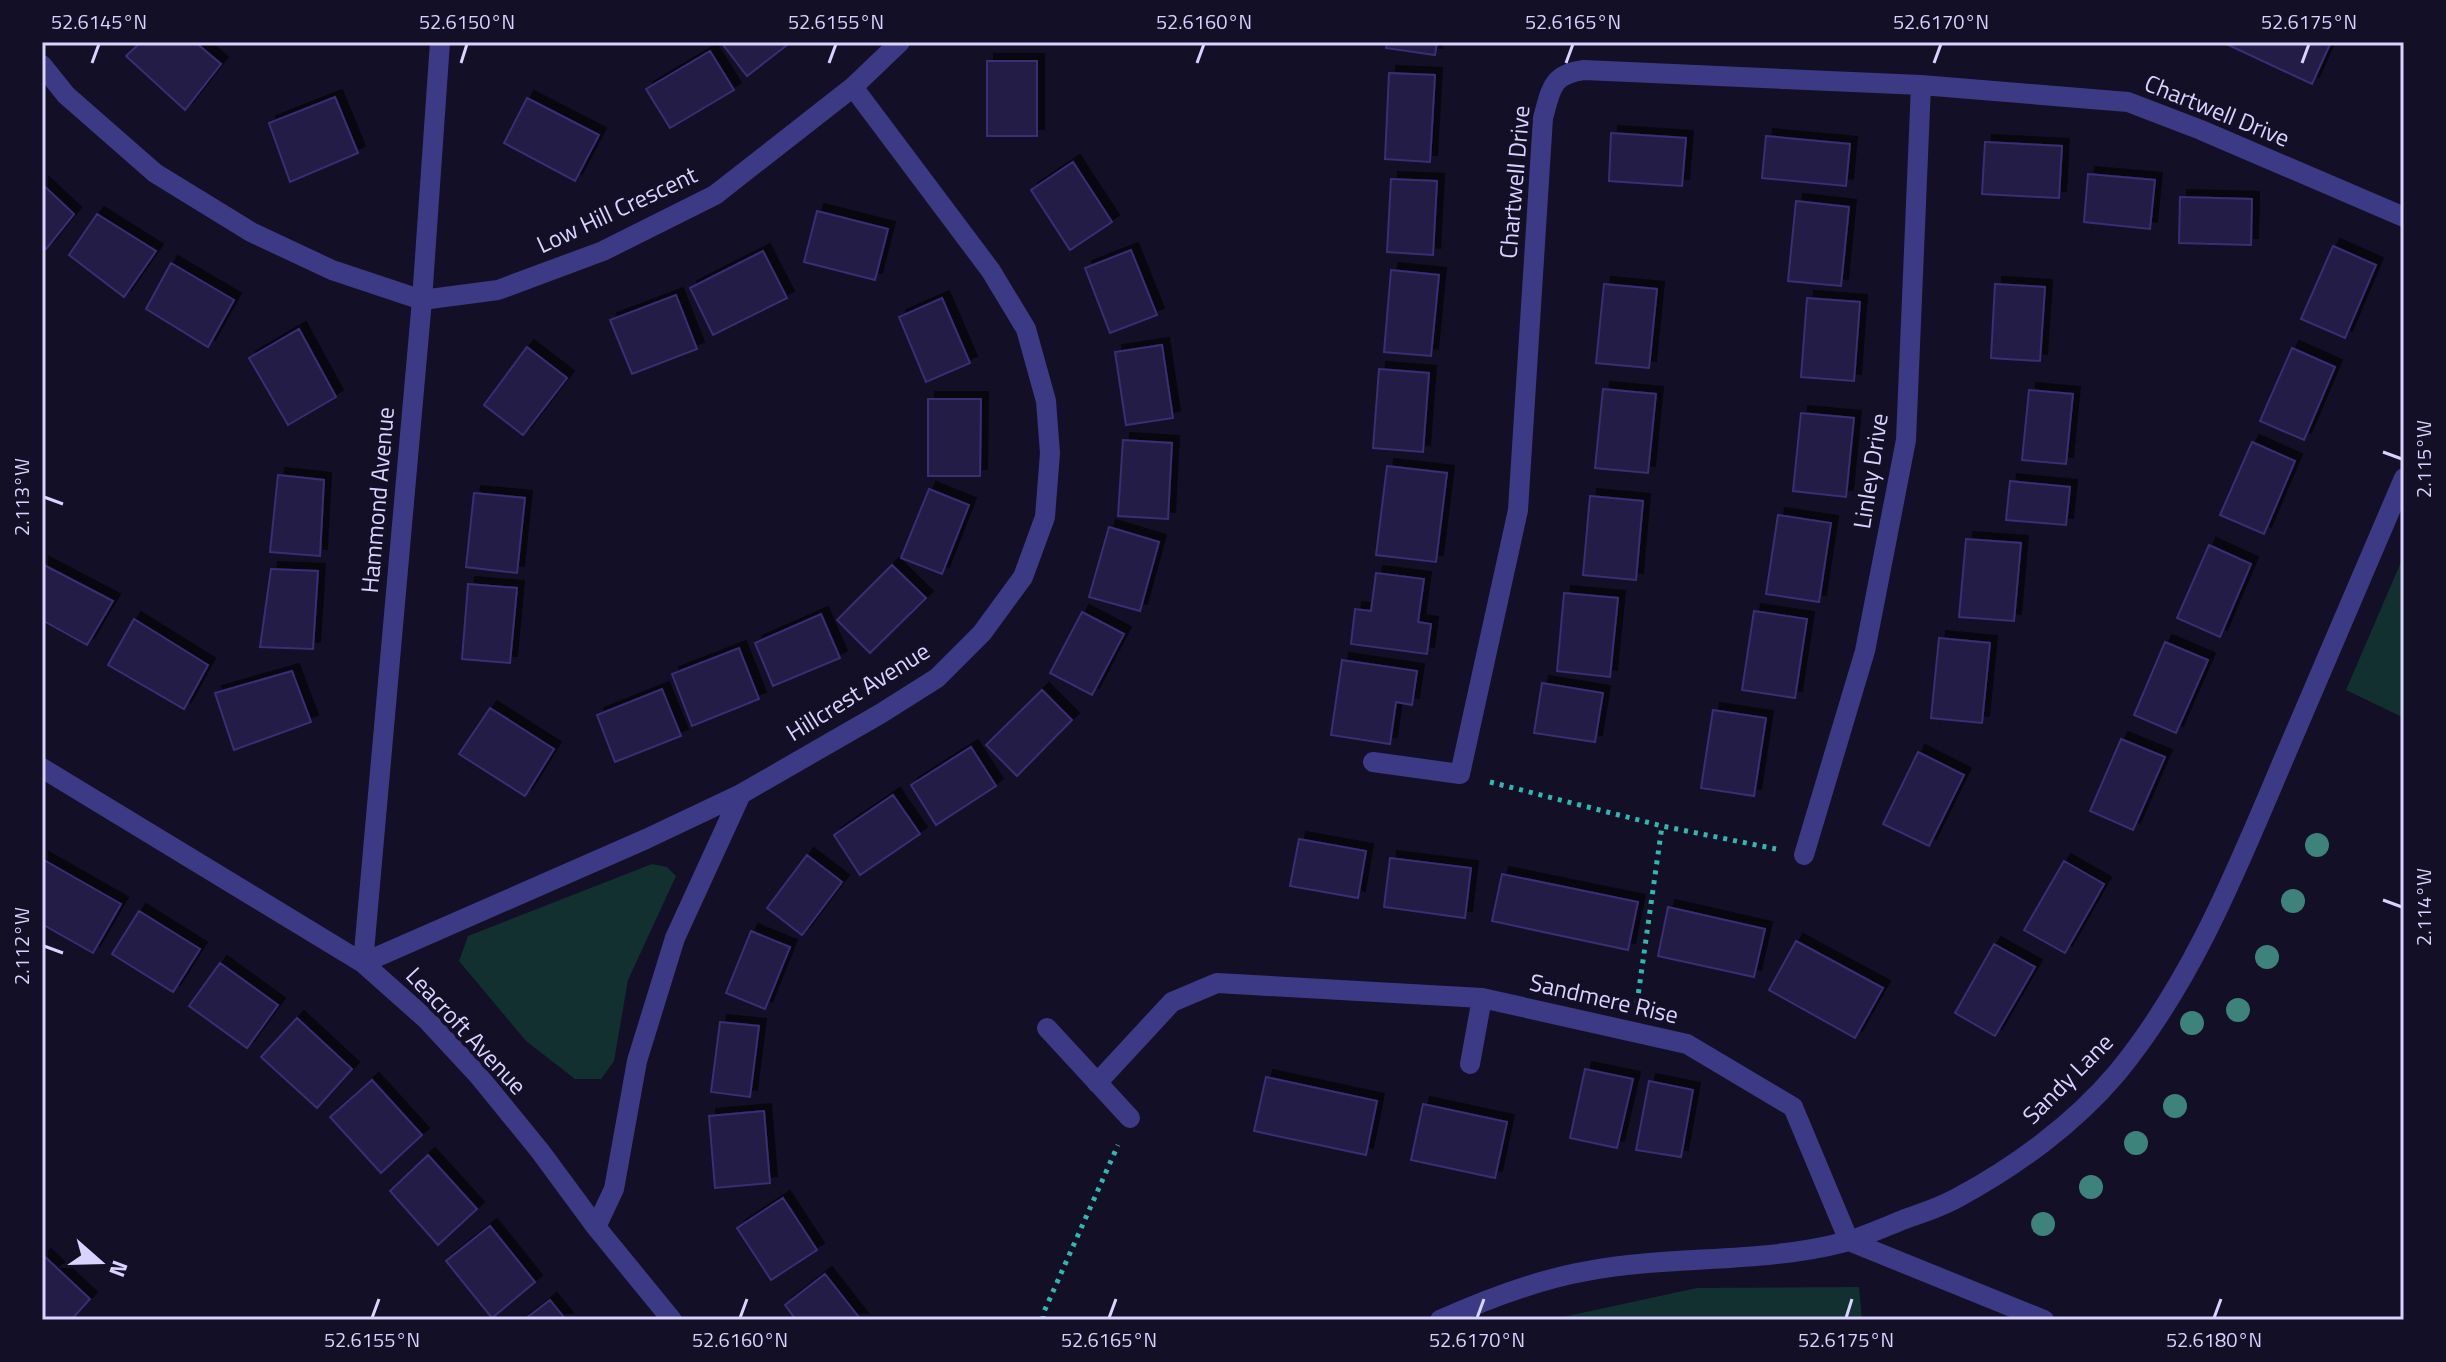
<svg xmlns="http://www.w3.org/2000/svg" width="2446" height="1362" viewBox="0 0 2446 1362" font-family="'Titillium Web',sans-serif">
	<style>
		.green { fill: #12302f }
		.building { fill: #241b47; stroke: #3b2d73; stroke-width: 2; filter: url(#shadow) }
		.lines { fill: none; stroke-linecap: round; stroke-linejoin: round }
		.path { stroke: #2fb8b0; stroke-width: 5; stroke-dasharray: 4 6; stroke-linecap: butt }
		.service { stroke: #3d3a85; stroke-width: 20 }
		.minor { stroke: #3d3a85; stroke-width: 20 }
		.tree { fill: #3d827b }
		.ticks { fill: none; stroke: #d9d4ff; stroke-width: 3 }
		.labels { text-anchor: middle; stroke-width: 8; stroke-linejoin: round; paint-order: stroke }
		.street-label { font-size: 24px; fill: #d9d4ff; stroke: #130f26 }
		.neatline { fill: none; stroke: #d9d4ff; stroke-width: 3 }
		.ticks-label { font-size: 20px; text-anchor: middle; fill: #d9d4ff }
	</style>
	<defs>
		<filter id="shadow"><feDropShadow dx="7" dy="-7" stdDeviation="0" flood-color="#0009"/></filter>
	</defs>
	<rect width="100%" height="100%" fill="#130f26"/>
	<path class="green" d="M2404 555V718L2346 690Z
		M652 864 667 867 676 876 628 980 614 1061 601 1079H575L526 1041 459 961 468 936Z
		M1859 1287 1862 1320H1549L1697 1288Z"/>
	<path class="building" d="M141 42H195L221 64 185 110 126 56Z
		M721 42H791L747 76Z
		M1387 42H1437L1435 55 1386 48Z
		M2222 42H2331L2312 84Z
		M710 51 734 90 670 128 646 89Z
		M987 61H1037V136H987Z
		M1389 73 1435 75 1430 162 1385 159Z
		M335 97 358 153 290 182 269 123Z
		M527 98 599 135 575 181 504 143Z
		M1611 133 1686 138 1682 186 1609 181Z
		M1766 136 1850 144 1846 186 1762 178Z
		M1985 142 2062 146 2059 198 1982 194Z
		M1073 162 1112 222 1070 250 1031 190Z
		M2088 174 2155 180 2150 229 2084 222Z
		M1391 179 1437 181 1433 255 1387 252Z
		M42 184 74 214 46 249 42 246Z
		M2180 197 2252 199 2251 245 2179 243Z
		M1796 201 1849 207 1841 286 1788 281Z
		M817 211 888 229 875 280 804 262Z
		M97 214 156 251 124 297 69 255Z
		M2333 246 2376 265 2345 338 2301 319Z
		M1131 250 1157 315 1110 333 1085 268Z
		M763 251 787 298 713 335 690 288Z
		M171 263 234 300 208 347 146 309Z
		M1391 270 1439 275 1431 356 1384 352Z
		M1604 284 1657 289 1649 368 1596 363Z
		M1995 284 2045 287 2040 361 1991 358Z
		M676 295 697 349 632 374 610 320Z
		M942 298 970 363 926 382 899 317Z
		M1807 298 1860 302 1854 381 1801 377Z
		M299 329 336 397 288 425 249 358Z
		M1162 345 1173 418 1126 425 1115 352Z
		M527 347 567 378 523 435 484 405Z
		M2292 348 2335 367 2304 440 2260 421Z
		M1379 369 1429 373 1423 452 1373 448Z
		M1603 389 1656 394 1648 473 1595 468Z
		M2029 390 2073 394 2066 464 2022 460Z
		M928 399H981L980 476H928Z
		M1801 413 1854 418 1846 497 1793 491Z
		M1123 440 1172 443 1168 519 1118 516Z
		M2252 442 2295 461 2264 534 2220 515Z
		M1387 466 1447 473 1436 562 1376 555Z
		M278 475 324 480 320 556 270 552Z
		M2010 481 2070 487 2066 525 2006 520Z
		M929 489 969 505 942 574 901 558Z
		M474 493 525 498 517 573 466 567Z
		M1590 496 1643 501 1636 580 1583 575Z
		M1778 515 1831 523 1819 602 1766 594Z
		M1109 527 1159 542 1140 611 1089 597Z
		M1966 539 2021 543 2014 621 1959 617Z
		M2209 545 2251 564 2220 637 2177 618Z
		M42 564 113 601 87 645 42 620Z
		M892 565 926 598 870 653 837 620Z
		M271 569 318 571 313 649 260 647Z
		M1376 573 1424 579 1418 622 1431 624 1427 654 1351 644 1355 609 1371 611Z
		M468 584 517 588 510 663 462 659Z
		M1564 593 1618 598 1610 677 1557 671Z
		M1754 611 1807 619 1795 698 1742 690Z
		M1082 612 1124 634 1092 695 1050 673Z
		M821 614 840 658 773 686 755 643Z
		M134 619 208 665 184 709 108 665Z
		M1939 638 1990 643 1982 723 1931 718Z
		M2165 642 2208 660 2176 733 2134 715Z
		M739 648 759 699 692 726 672 674Z
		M1342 660 1417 671 1412 705 1396 702 1390 744 1331 735Z
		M292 671 311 722 234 750 215 693Z
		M1542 683 1603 693 1595 742 1534 733Z
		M662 689 681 736 615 762 597 715Z
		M1042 690 1072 720 1017 776 986 745Z
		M490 708 554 749 525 796 459 754Z
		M1713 710 1766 718 1754 796 1701 788Z
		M2121 739 2165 757 2133 830 2090 811Z
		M971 747 996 786 936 825 911 785Z
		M1918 752 1964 775 1929 846 1883 824Z
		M893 795 920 834 860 875 834 835Z
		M1299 839 1366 851 1358 898 1290 886Z
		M807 855 842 882 802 935 767 908Z
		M1390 858 1471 868 1465 918 1384 907Z
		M42 859 121 904 93 953 42 924Z
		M2064 861 2104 884 2065 953 2024 930Z
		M1502 874 1638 902 1628 950 1492 921Z
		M1668 907 1765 929 1754 977 1658 956Z
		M139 911 200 949 173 992 112 954Z
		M751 931 790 947 765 1009 726 993Z
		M1796 941 1883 988 1855 1038 1769 990Z
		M1994 944 2035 967 1995 1036 1955 1013Z
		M220 963 278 1005 247 1048 189 1006Z
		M297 1018 352 1069 317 1108 261 1057Z
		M720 1022 759 1026 750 1097 711 1092Z
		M1585 1069 1633 1079 1617 1148 1570 1138Z
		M1266 1077 1377 1101 1366 1155 1254 1131Z
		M372 1080 422 1135 381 1173 330 1117Z
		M1649 1081 1693 1090 1681 1157 1636 1150Z
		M1423 1104 1507 1122 1495 1178 1411 1160Z
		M764 1111 770 1183 715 1188 709 1116Z
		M428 1155 477 1209 438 1245 390 1191Z
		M783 1198 817 1250 771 1280 737 1228Z
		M490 1226 535 1282 492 1318 446 1261Z
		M44 1256 90 1299 71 1320H42V1258Z
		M825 1274 861 1320H796L785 1305Z
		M550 1300 566 1320H524Z"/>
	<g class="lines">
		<path class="path" d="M1490 782 1662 826 1776 849
			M1637 1003 1662 826
			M1043 1320V1314L1118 1145"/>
		<path class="service" d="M1849 1241 2044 1320"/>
		<path class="minor" d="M42 65 66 95 155 173 251 232 332 270 422 300 498 290 603 251 715 195 853 87 900 42
			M1373 762 1460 774 1518 510 1543 118C1551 90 1551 74 1584 70L1921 85 2128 102 2201 130 2404 217
			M42 768 363 963 426 1019 478 1075 540 1151 596 1227 672 1320
			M1804 855 1865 651 1906 440 1921 85
			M363 963 646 839 741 794 880 714 937 678 982 633 1023 577 1045 517 1050 453 1046 401 1026 329 991 271 853 87
			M363 963 422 300 440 42
			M1047 1028 1130 1118
			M1470 1064 1482 998
			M1097 1083 1172 1002 1217 983 1482 998 1687 1044 1793 1107 1849 1241
			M596 1227 614 1189 637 1061 675 938 741 794
			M1440 1320C1487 1299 1536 1280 1587 1271 1672 1255 1761 1264 1845 1242 1865 1236 1885 1227 1905 1219 1922 1213 1941 1207 1957 1198 2015 1167 2074 1124 2117 1073 2192 982 2236 871 2282 763 2323 668 2363 573 2404 478"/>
	</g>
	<g class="tree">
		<circle cx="2317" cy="845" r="12"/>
		<circle cx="2293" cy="901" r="12"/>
		<circle cx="2267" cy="957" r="12"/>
		<circle cx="2238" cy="1010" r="12"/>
		<circle cx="2192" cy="1023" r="12"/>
		<circle cx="2175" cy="1106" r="12"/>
		<circle cx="2136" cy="1143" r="12"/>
		<circle cx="2091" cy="1187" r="12"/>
		<circle cx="2043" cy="1224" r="12"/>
	</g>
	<path class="ticks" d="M92 63 99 44M461 63 467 44M829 63 836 44M1197 63 1204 44M1566 63 1573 44M1934 63 1941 44M2302 63 2309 44M2383 452 2402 459M44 497 63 504M2383 900 2402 907M44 946 63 953M372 1318 379 1299M740 1318 747 1299M1109 1318 1116 1299M1477 1318 1484 1299M1846 1318 1852 1299M2214 1318 2221 1299"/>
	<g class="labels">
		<g class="street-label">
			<text transform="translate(2217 111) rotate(22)" y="8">Chartwell Drive</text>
			<text transform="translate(1515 182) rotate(-85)" y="8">Chartwell Drive</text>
			<text transform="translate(617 210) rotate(-25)" y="8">Low Hill Crescent</text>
			<text transform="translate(1871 471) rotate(-81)" y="8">Linley Drive</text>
			<text transform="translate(378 500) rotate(-85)" y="8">Hammond Avenue</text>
			<text transform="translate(858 692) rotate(-32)" y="8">Hillcrest Avenue</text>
			<text transform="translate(1604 999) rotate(13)" y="8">Sandmere Rise</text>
			<text transform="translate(466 1031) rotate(47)" y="8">Leacroft Avenue</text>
			<text transform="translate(2068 1079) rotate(-45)" y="8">Sandy Lane</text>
		</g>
	</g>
	<rect width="2446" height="1362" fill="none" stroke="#130f26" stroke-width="88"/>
	<g transform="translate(100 1262) rotate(110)" stroke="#130f26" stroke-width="6" paint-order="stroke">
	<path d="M0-6L14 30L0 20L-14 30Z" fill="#d9d4ff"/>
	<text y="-12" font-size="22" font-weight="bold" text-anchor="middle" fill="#d9d4ff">N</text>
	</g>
	<rect x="44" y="44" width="2358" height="1274" class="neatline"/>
	<g class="ticks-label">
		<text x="99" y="29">52.6145°N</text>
		<text x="467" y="29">52.6150°N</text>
		<text x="836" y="29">52.6155°N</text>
		<text x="1204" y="29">52.6160°N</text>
		<text x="1573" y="29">52.6165°N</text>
		<text x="1941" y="29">52.6170°N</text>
		<text x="2309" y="29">52.6175°N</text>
		<text transform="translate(2424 459) rotate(-90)" y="7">2.115°W</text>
		<text transform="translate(22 497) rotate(-90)" y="7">2.113°W</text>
		<text transform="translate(2424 907) rotate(-90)" y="7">2.114°W</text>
		<text transform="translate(22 946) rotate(-90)" y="7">2.112°W</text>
		<text x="372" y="1347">52.6155°N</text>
		<text x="740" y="1347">52.6160°N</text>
		<text x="1109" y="1347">52.6165°N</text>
		<text x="1477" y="1347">52.6170°N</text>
		<text x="1846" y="1347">52.6175°N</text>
		<text x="2214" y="1347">52.6180°N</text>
	</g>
</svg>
